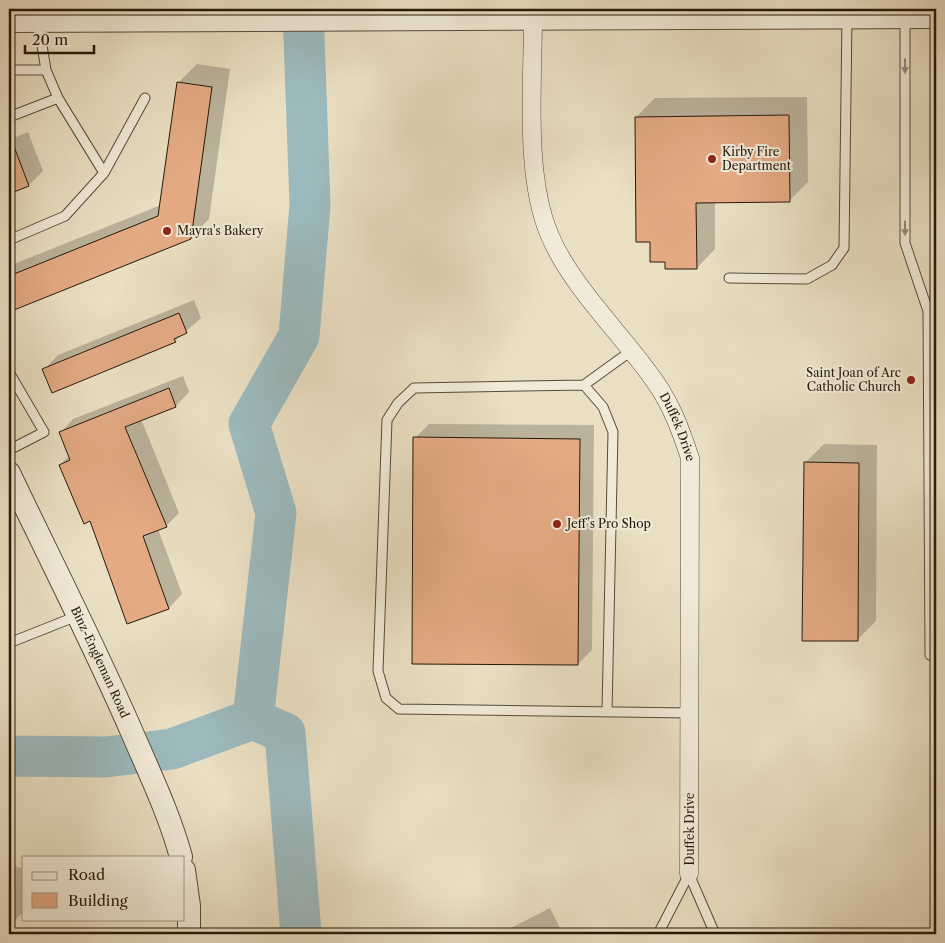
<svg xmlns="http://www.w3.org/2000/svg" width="945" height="943" viewBox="0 0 945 943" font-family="'Libre Caslon Text',serif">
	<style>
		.shadow { fill: #0003 }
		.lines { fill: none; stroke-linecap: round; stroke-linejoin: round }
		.river { stroke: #9cbabe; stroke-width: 41 }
		.building { fill: #e3aa84; stroke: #26180a }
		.service-casing { stroke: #574a38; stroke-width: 11 }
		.minor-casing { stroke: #574a38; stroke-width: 19 }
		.tertiary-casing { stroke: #574a38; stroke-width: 24 }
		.service { stroke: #f1ead8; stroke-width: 9 }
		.minor { stroke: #f1ead8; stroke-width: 18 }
		.tertiary { stroke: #f1ead8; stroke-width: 22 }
		.oneway { fill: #968c7b }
		.poi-dot { fill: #8f2418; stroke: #f1ead8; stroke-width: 2 }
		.labels { text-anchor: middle; stroke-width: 4; stroke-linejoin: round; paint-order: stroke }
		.poi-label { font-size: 12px; fill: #26180a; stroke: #f1ead8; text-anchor: start }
		.street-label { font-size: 12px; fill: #26180a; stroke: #f1ead8 }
	</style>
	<rect width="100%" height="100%" fill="#eadfc3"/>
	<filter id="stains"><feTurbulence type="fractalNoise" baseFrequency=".004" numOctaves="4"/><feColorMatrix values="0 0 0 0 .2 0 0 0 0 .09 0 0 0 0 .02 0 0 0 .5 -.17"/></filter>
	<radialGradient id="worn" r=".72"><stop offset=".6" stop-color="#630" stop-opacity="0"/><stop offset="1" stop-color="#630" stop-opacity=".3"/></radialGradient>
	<path class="shadow" d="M197 64 230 69 209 219 190 238 9 310V266L161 205 178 83Z
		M9 80 12 86 9 89Z
		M807 97 808 182 789 201 715 202V249L697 268 666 261 651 240 636 117 655 98Z
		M28 132 43 171 29 185 9 193V140Z
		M194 300 201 318 175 341 44 370 58 355Z
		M183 376 189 392 176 406 141 419 179 513 166 526 158 529 182 594 169 608 91 520 60 465 69 456 60 433 73 419Z
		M429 424 594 425 592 650 578 664 415 438Z
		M824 444 877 445 876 621 857 640 805 463Z
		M9 864 24 869V911L14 921 9 919Z
		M550 908 563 934H501L503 932Z"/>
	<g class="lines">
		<path class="river" d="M253 719 285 733 301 934
			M9 756 106 757 172 749 253 719 276 513 249 424 299 336 310 205 303 9"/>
	</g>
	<path class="building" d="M177 82 212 87 191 239 9 312V276L158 216Z
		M789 115 790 202 696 203 697 269H665V262H650V242H636L635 117Z
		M10 136 29 186 9 194V137Z
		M179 313 187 333 174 339 176 342 52 393 42 369Z
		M169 388 176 407 125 427 167 527 143 536 169 609 127 624 90 521 84 524 59 465 70 460 59 432Z
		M413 437 580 439 578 665 412 664Z
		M804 462 859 463 858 641H802Z"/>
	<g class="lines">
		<g class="service-casing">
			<path id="service" d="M905 17V243L928 311 930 655H936
				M9 70H46
				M9 117 58 98
				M104 173 145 98
				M9 240 65 216 104 173 58 98 46 70 38 21
				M729 278 807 279 832 265 844 248 847 17
				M928 311 936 304
				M631 351 584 385 414 388 398 403 387 420 378 671 386 698 399 709 690 713
				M9 372 44 432 9 450
				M584 385 603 407 613 432 607 712
				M9 643 77 616
				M689 874 715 934
				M658 934 689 874"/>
		</g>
		<g class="minor-casing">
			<g id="minor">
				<path id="s1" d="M533 19C533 83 524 177 550 236 572 288 624 336 656 383 672 406 681 431 690 458L689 874"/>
			</g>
		</g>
		<g class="tertiary-casing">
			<g id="tertiary">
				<path d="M9 21 936 17"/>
				<path id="s2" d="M9 473C50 559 93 643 131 730 149 772 169 813 181 857"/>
				<path d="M184 870 189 906V934"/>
			</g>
		</g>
		<use href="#service" class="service"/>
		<use href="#minor" class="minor"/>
		<use href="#tertiary" class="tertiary"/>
	</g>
	<defs><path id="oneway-solid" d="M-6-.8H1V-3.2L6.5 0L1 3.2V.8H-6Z" transform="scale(1.25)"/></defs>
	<g class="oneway">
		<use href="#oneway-solid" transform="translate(905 66) rotate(90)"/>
		<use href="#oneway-solid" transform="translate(905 228) rotate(90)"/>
	</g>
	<g class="poi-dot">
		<circle cx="712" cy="159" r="5"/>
		<circle cx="167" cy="231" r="5"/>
		<circle cx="911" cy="380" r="5"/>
		<circle cx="557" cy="524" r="5"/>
	</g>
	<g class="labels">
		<g class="poi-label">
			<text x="722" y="156">Kirby Fire<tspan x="722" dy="14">Department</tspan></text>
			<text x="177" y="235">Mayra's Bakery</text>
			<text x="901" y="377" text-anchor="end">Saint Joan of Arc<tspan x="901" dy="14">Catholic Church</tspan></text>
			<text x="567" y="528">Jeff’s Pro Shop</text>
		</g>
		<g class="street-label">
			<text dy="4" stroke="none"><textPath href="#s1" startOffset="450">Duffek Drive</textPath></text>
			<text dy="4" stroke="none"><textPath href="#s2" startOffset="210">Binz-Engleman Road</textPath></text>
			<text transform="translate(690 829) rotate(-90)" y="4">Duffek Drive</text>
		</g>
	</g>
	<rect width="945" height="943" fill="none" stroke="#eadfc3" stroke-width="30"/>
	<rect x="10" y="10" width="925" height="923" fill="none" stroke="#26180a" stroke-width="2.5"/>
	<rect x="15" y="15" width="915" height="913" fill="none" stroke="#26180a"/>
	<rect x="22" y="856" width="162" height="65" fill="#f1ead8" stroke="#a09686"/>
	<rect x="32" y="872" width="25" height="8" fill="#f1ead8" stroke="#a09686"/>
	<text x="68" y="880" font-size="15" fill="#26180a">Road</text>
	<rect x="32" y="893" width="25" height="15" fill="#e3aa84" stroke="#a09686"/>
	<text x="68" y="906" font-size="15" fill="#26180a">Building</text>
	<path d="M25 45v8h69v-8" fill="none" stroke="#26180a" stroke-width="2.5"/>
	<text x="32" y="45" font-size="15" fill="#26180a" stroke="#f1ead8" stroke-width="4" paint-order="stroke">20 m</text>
	<rect width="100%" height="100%" filter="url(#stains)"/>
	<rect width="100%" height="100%" fill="url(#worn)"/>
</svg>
